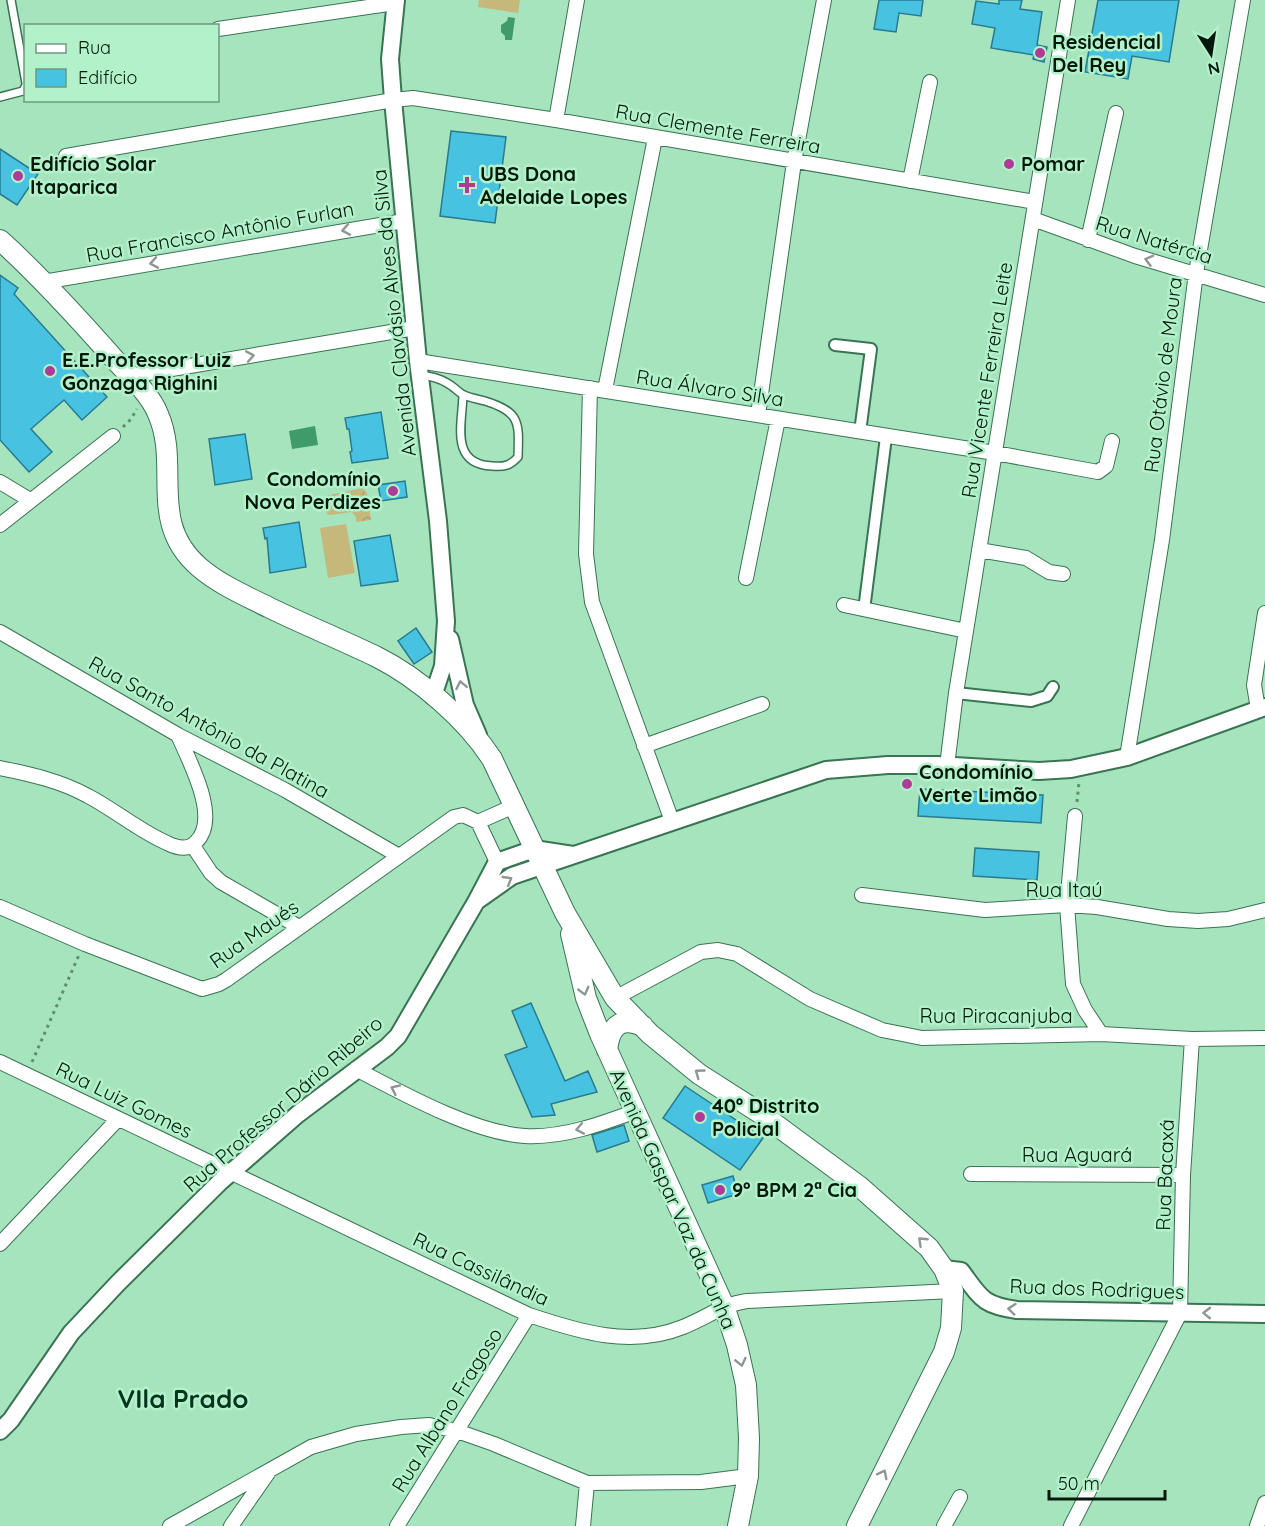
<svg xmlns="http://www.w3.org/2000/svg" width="1265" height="1526" viewBox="0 0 1265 1526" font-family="Quicksand,sans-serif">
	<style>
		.park { fill: url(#park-crowns) }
		.garden { fill: #c5b87a }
		.water { fill: #409b6b }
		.building { fill: #47c3e1; stroke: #297a8e; stroke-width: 1.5 }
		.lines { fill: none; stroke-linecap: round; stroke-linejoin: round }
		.service-casing { stroke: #397453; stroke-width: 10 }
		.pedestrian-casing { stroke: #397453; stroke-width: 14 }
		.minor-casing { stroke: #397453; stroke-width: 16 }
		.tertiary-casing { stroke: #397453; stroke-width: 20 }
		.secondary-casing { stroke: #397453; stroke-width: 22 }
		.path { stroke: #608d72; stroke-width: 3; stroke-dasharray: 3 4.5; stroke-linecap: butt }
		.service { stroke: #fff; stroke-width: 7 }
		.pedestrian { stroke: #fff; stroke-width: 10 }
		.minor { stroke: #fff; stroke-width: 14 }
		.tertiary { stroke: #fff; stroke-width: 16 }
		.secondary { stroke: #fff; stroke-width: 20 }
		.oneway { stroke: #8d9892 }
		.poi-dot { fill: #ae3c96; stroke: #b3f1cb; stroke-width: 2 }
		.labels { text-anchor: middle; stroke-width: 5; stroke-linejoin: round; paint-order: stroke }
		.poi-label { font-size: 20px; font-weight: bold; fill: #02190c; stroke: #b3f1cb; text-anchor: start }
		.street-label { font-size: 20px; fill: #02190c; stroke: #b3f1cb }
		.district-label { font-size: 26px; font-weight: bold; fill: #03351e; stroke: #b3f1cb }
	</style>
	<defs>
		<pattern id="park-crowns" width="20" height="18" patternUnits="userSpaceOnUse" patternTransform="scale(1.5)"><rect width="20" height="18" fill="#c5b87a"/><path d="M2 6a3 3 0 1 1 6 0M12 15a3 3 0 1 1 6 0" fill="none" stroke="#a89e68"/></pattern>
	</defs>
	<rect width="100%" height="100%" fill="#a6e4be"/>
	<path class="park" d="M362 488 367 493 371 520 356 522V517L352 512 330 515 327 514 324 502 325 496Z"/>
	<path class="garden" d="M479 0H520L518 13 478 7Z
		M346 524 355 573 328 578 320 528Z"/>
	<path class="water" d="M508 17 515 18 512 40H505V36L501 32V25L507 21Z
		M315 426 318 445 292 449 289 431Z"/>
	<path class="building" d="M879 0H923L921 16 899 13 896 32 874 29Z
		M999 0H1022L1020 9 1042 12 1037 45 1047 47 1044 62 1033 59 1034 55 991 48 995 28 972 24 976 1 999 4Z
		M1098 0H1179L1169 62 1132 56 1128 79 1085 72Z
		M451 131 506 137 495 223 440 216Z
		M0 149 38 174 17 205 0 194Z
		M0 275 18 288 14 294 107 397 82 420 64 400 31 429 52 452 29 472 0 440Z
		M381 412 388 458 352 463 350 452 352 451 349 429H347L345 418Z
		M245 434 252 479 215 485 209 439Z
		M405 481 407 497 381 501 378 485Z
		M299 522 306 567 270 573 267 538 265 539 263 528Z
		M390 535 398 581 361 586 354 541Z
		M416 628 432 652 414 664 398 641Z
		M920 789 1043 795 1041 823 918 816Z
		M975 848 1039 852 1037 880 973 876Z
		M531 1003 565 1081 588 1071 597 1092 551 1104 555 1115 532 1117 505 1055 527 1047 512 1011Z
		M685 1086 763 1138 740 1170 663 1118Z
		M624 1125 629 1141 597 1152 592 1135Z
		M733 1176 738 1194 708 1203 702 1185Z"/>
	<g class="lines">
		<g class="service-casing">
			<path id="service" d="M11 0 26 83
				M0 97 23 91 26 85
				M420 375C430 376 439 378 447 383 453 386 457 391 462 394 469 398 478 399 485 401 521 412 519 423 518 457 510 466 504 467 492 466 450 464 462 425 463 395"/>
		</g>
		<g class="pedestrian-casing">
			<path id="pedestrian" d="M835 345 871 349 860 432
				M864 610 886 437
				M956 693 1031 701 1047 696 1053 687"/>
		</g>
		<g class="minor-casing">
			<path id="minor" d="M218 29 395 3
				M556 120 577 0
				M66 156 393 100 413 98 556 120 1035 202
				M910 181 930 82
				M1033 219 1135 256 1265 295
				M1088 240 1116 113
				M43 282 404 221
				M418 361 995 453 1098 472 1106 466 1112 441
				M130 376 415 328
				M590 388 586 554 592 602 672 821
				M605 390 655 138
				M758 415 794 162 824 0
				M0 482 30 500
				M0 525 113 436
				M979 550 1026 558 1049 572 1063 574
				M746 578 778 419
				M844 605 966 631
				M0 632 178 735 285 790 399 856
				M1258 709 1254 685 1265 613
				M644 746 762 704
				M1127 757 1162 540 1196 273 1243 0
				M947 766 956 693 1068 0
				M0 768C30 774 61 781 88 796 115 810 139 831 167 843 177 848 188 851 196 842 221 818 189 761 178 735
				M1075 816 1067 905 1073 984 1085 1010 1101 1034
				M478 822 514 806
				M193 846 211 873 221 882 299 927
				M862 895 985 910 1067 905 1097 907 1168 919 1198 921 1228 919 1265 910
				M0 907 85 944 202 989 219 984 226 980 454 817 463 815 478 822 497 862
				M615 998 701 952 718 950 737 954 810 999 882 1030 922 1038 1101 1034 1192 1039 1265 1038
				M0 1062 529 1315C580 1332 631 1348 683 1327 706 1318 723 1304 747 1301L953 1291
				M356 1069C402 1093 474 1133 525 1136 563 1138 601 1124 636 1111
				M971 1174 1183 1175
				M0 1244 118 1119
				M170 1526 311 1447 356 1434 401 1427 429 1425 457 1431 494 1444 587 1483 701 1482 748 1476
				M231 1526 268 1473
				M397 1526 529 1315
				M583 1526 587 1483
				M944 1526 960 1497
				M1071 1526 1180 1313 1183 1175 1192 1039
				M1257 1526 1265 1503"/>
		</g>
		<g class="tertiary-casing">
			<path id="tertiary" d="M396 0 390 59 393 100 418 361 438 521 446 621 443 666 433 696
				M450 639 465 705 478 735
				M478 900 512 876 826 770 888 765H937L1039 771 1071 769 1127 757 1265 707
				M944 1269 961 1271C981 1298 982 1305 1017 1310L1265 1314
				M0 1431 11 1420 71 1333 118 1283 220 1182 298 1114 387 1047 398 1036 477 900 497 862 534 849 573 855"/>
		</g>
		<g class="secondary-casing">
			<path id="secondary" d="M0 240C41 277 79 319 116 361 131 377 150 394 158 414 181 466 147 522 199 567 220 585 246 596 270 608 305 625 342 640 377 657 419 678 467 720 492 759L565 913 615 998 650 1034 699 1074 760 1113 859 1186 929 1248 944 1269 953 1291 951 1328 944 1352 857 1526
				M571 934 586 998 600 1034 724 1306 737 1345 746 1385 749 1438 748 1476 738 1526
				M607 1050C610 1027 619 1016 643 1026"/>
		</g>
		<path class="path" d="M123 427 131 419 137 409
			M1077 802 1079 782
			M32 1062 79 955"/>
		<use href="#service" class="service"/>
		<use href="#pedestrian" class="pedestrian"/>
		<use href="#minor" class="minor"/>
		<use href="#tertiary" class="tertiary"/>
		<use href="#secondary" class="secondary"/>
	</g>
	<defs><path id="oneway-chevron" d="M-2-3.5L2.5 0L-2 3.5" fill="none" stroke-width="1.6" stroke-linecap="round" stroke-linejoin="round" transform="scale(1.5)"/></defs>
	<g class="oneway">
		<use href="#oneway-chevron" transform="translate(346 230) rotate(170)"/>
		<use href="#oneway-chevron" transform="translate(1149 260) rotate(-165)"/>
		<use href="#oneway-chevron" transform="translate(154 263) rotate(170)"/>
		<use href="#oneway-chevron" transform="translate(250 356) rotate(-10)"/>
		<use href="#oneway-chevron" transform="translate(461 685) rotate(-101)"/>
		<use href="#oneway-chevron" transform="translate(508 880) rotate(-31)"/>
		<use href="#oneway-chevron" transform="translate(584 991) rotate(75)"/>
		<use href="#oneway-chevron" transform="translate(699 1073) rotate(-144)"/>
		<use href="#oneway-chevron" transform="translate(395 1089) rotate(-155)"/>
		<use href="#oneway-chevron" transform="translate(580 1129) rotate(169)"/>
		<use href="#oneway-chevron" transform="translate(922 1241) rotate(-137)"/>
		<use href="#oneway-chevron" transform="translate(1012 1309) rotate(-174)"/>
		<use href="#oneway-chevron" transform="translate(1207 1313) rotate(-179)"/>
		<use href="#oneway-chevron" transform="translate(741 1362) rotate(77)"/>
		<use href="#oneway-chevron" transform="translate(883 1474) rotate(-63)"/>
	</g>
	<g class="poi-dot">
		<circle cx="1040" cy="53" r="6"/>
		<circle cx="1009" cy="164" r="6"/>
		<circle cx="18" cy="176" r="6"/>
		<path d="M464 176h6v6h6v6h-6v6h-6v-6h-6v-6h6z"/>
		<circle cx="50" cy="371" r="6"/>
		<circle cx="393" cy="491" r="6"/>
		<circle cx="907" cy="784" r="6"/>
		<circle cx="700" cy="1117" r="6"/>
		<circle cx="720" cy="1190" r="6"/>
	</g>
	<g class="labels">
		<g class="poi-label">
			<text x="1052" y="49">Residencial<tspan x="1052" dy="23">Del Rey</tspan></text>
			<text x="30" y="171">Edifício Solar<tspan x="30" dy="23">Itaparica</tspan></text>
			<text x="1021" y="171">Pomar</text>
			<text x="480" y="181">UBS Dona<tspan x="480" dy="23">Adelaide Lopes</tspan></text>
			<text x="62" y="367">E.E.Professor Luiz<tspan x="62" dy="23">Gonzaga Righini</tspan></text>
			<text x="381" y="486" text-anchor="end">Condomínio<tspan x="381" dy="23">Nova Perdizes</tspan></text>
			<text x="919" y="779">Condomínio<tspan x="919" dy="23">Verte Limão</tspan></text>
			<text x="712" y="1113">40º Distrito<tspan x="712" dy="23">Policial</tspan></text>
			<text x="732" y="1197">9º BPM 2ª Cia</text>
		</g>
		<g class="street-label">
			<text transform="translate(718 129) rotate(10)" y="7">Rua Clemente Ferreira</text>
			<text transform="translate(220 232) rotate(-10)" y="7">Rua Francisco Antônio Furlan</text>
			<text transform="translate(1154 240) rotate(17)" y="7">Rua Natércia</text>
			<text transform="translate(394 313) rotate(-96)" y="7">Avenida Clavásio Alves da Silva</text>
			<text transform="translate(1163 375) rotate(-83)" y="7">Rua Otávio de Moura</text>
			<text transform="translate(987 380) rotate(-81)" y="7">Rua Vicente Ferreira Leite</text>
			<text transform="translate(710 388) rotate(9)" y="7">Rua Álvaro Silva</text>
			<text transform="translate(209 727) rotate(29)" y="7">Rua Santo Antônio da Platina</text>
			<text x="1064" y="897">Rua Itaú</text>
			<text transform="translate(254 934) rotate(-35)" y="7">Rua Maués</text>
			<text x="996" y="1023">Rua Piracanjuba</text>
			<text transform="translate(124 1100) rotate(26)" y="7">Rua Luiz Gomes</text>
			<text transform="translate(283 1104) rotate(-41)" y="7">Rua Professor Dário Ribeiro</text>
			<text x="1077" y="1162">Rua Aguará</text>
			<text transform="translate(1165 1175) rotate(-88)" y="7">Rua Bacaxá</text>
			<text transform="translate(673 1199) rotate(66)" y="7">Avenida Gaspar Vaz da Cunha</text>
			<text transform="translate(481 1269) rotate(25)" y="7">Rua Cassilândia</text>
			<text transform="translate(1097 1289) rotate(2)" y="7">Rua dos Rodrigues</text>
			<text transform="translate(447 1410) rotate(-58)" y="7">Rua Albano Fragoso</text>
		</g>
		<g class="district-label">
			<text x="183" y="1408">VIla Prado</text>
		</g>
	</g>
	<rect x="24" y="24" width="195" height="78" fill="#b3f1cb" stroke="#6c9b7f" stroke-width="1.5"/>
	<rect x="36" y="44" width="30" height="9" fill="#ffffff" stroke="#6c9b7f" stroke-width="1.5"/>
	<text x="78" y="54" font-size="18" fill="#02190c">Rua</text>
	<rect x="36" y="69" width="30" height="18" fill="#47c3e1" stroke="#6c9b7f" stroke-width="1.5"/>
	<text x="78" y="84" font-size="18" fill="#02190c">Edifício</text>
	<g transform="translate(1211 54) rotate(168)" stroke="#b3f1cb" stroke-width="4.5" paint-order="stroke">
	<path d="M0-4.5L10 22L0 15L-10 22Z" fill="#02190c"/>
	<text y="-9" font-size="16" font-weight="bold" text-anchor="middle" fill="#02190c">N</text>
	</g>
	<path d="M1049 1490v9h116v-9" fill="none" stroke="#02190c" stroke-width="3"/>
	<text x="1058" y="1490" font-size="18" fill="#02190c" stroke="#b3f1cb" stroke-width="4.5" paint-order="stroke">50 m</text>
</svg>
